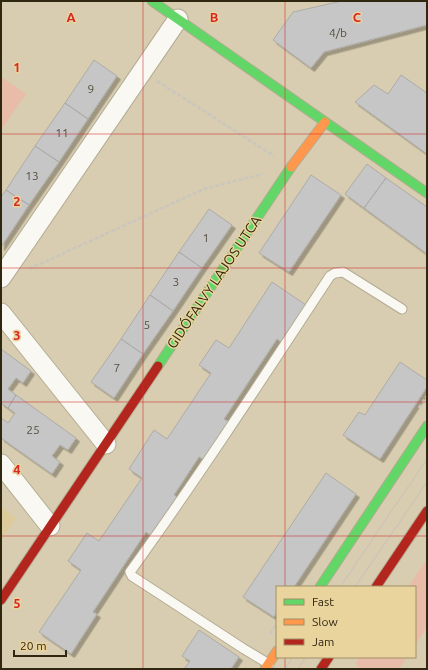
<svg xmlns="http://www.w3.org/2000/svg" width="428" height="670" viewBox="0 0 428 670" font-family="Ubuntu,sans-serif">
	<style>
		.built { fill: #decb9c }
		.green { fill: #e8bca9 }
		.building { fill: #c6c6c7; stroke: #adaba7; filter: url(#shadow) }
		.lines { fill: none; stroke-linecap: round; stroke-linejoin: round }
		.lane-casing { stroke: #b4ac94; stroke-width: 11 }
		.street-casing { stroke: #b4ac94; stroke-width: 21 }
		.fast-casing { stroke: #b4ac94; stroke-width: 11 }
		.slow-casing { stroke: #b4ac94; stroke-width: 11 }
		.jam-casing { stroke: #b4ac94; stroke-width: 11 }
		.path { stroke: #cac6be; stroke-width: 2.5; stroke-dasharray: 4 2; stroke-linecap: butt }
		.lane { stroke: #f9f8f3; stroke-width: 9 }
		.street { stroke: #f9f8f3; stroke-width: 19 }
		.fast { stroke: #63d668; stroke-width: 9 }
		.slow { stroke: #ff974d; stroke-width: 9 }
		.jam { stroke: #b3261e; stroke-width: 9 }
		.tram { stroke: #c5c2b9; stroke-width: 1 }
		.grid { fill: none; stroke: #d62828; stroke-width: 1; stroke-opacity: 0.55 }
		.labels { text-anchor: middle; stroke-width: 3; stroke-linejoin: round; paint-order: stroke }
		.number-label { font-size: 12px; fill: #564f3e }
		.street-label { font-size: 14px; fill: #302711; stroke: #ead49e }
		.grid-label { font-size: 13px; text-anchor: middle; font-weight: bold; fill: #d62828; stroke: #ead49e; stroke-width: 3; stroke-linejoin: round; paint-order: stroke }
	</style>
	<defs>
		<filter id="shadow"><feDropShadow dx="3.5" dy="3.5" stdDeviation="0" flood-color="#0004"/></filter>
	</defs>
	<rect width="100%" height="100%" fill="#d8cdb0"/>
	<path class="built" d="M1 507 16 518 1 540Z"/>
	<path class="green" d="M1 77 26 94 1 130Z
		M427 559V627L415 645V587H408Z
		M360 657H407L399 669H362L355 664Z"/>
	<path class="building" d="M342 1H427V25L324 52 311 68 273 40 293 12Z
		M94 60 117 76 88 119 65 103Z
		M401 75 427 93V154L355 102 374 85 388 94Z
		M65 103 88 119 59 162 35 146Z
		M35 146 59 162 29 205 6 190Z
		M367 164 386 178 364 208 345 194Z
		M311 175 341 195 289 272 259 253Z
		M386 178 427 207V254L364 208Z
		M6 190 29 205 1 247V197Z
		M209 209 232 225 202 268 179 252Z
		M179 252 202 268 173 311 150 295Z
		M272 282 306 305 281 342 277 339 224 419 229 422 204 460 199 457 174 495 177 497 151 536 146 532 93 612 97 614 71 654 39 632 81 570 68 561 87 533 99 541 142 478 129 469 154 430 167 439 211 373 199 365 216 340 229 348Z
		M150 295 173 311 143 354 121 339Z
		M121 339 143 354 114 398 91 382Z
		M1 349 31 371 23 383 16 378 8 389 16 395 8 408 1 403Z
		M400 362 427 380V387L380 459 343 435 359 412 365 415Z
		M16 395 76 438 68 450 60 445 52 456 60 462 52 474 1 438V418L8 423 15 413 8 408Z
		M326 473 356 494 294 587H277V612L274 617 243 597Z
		M199 630 239 657 231 669H184L190 661 182 656Z"/>
	<g class="lines">
		<g class="lane-casing">
			<path id="lane" d="M269 664 244 649 135 578 132 576 130 572C200 475 265 375 330 276L335 273 343 272 402 309"/>
		</g>
		<g class="street-casing">
			<path id="street" d="M1 278 178 19
				M1 313 106 444
				M1 464 50 526"/>
		</g>
		<g class="fast-casing">
			<path id="fast" d="M152 1 427 193
				M158 366 291 167
				M320 587 427 426"/>
		</g>
		<g class="slow-casing">
			<path id="slow" d="M291 167 325 122
				M265 669 277 651"/>
		</g>
		<g class="jam-casing">
			<path id="jam" d="M376 587 427 511
				M1 600 158 366
				M321 669 329 657"/>
		</g>
		<path class="path" d="M157 81 274 156
			M29 269 204 189 263 174
			M419 408 427 396
			M270 634 277 623"/>
		<use href="#lane" class="lane"/>
		<use href="#street" class="street"/>
		<use href="#fast" class="fast"/>
		<use href="#slow" class="slow"/>
		<use href="#jam" class="jam"/>
		<path class="tram" d="M340 587 427 459
			M355 587 427 482
			M285 669 293 657
			M298 669 306 657"/>
	</g>
	<path class="grid" d="M143 1V669M285 1V587M1 134H427M1 268H427M1 402H427M1 536H427M285 657V669"/>
	<g class="labels">
		<g class="number-label">
			<text x="338" y="37">4/b</text>
			<text x="91" y="93">9</text>
			<text x="62" y="137">11</text>
			<text x="32" y="180">13</text>
			<text x="206" y="242">1</text>
			<text x="176" y="286">3</text>
			<text x="147" y="329">5</text>
			<text x="117" y="372">7</text>
			<text x="33" y="434">25</text>
		</g>
		<g class="street-label">
			<text transform="translate(214 282) rotate(-56)" y="5">GIDÓFALVY LAJOS UTCA</text>
		</g>
	</g>
	<g class="grid-label">
		<text x="71" y="22">A</text>
		<text x="214" y="22">B</text>
		<text x="357" y="22">C</text>
		<text x="17" y="72">1</text>
		<text x="17" y="206">2</text>
		<text x="17" y="340">3</text>
		<text x="17" y="474">4</text>
		<text x="17" y="608">5</text>
	</g>
	<rect width="428" height="670" fill="none" stroke="#302711" stroke-width="4"/>
	<rect x="276" y="586" width="140" height="72" fill="#ead49e" stroke="#a08f66"/>
	<rect x="284" y="599" width="20" height="6" fill="#63d668" stroke="#a08f66"/>
	<text x="312" y="606" font-size="12" fill="#302711">Fast</text>
	<rect x="284" y="619" width="20" height="6" fill="#ff974d" stroke="#a08f66"/>
	<text x="312" y="626" font-size="12" fill="#302711">Slow</text>
	<rect x="284" y="639" width="20" height="6" fill="#b3261e" stroke="#a08f66"/>
	<text x="312" y="646" font-size="12" fill="#302711">Jam</text>
	<path d="M14 650v6h52v-6" fill="none" stroke="#302711" stroke-width="2"/>
	<text x="20" y="650" font-size="12" fill="#302711" stroke="#ead49e" stroke-width="3" paint-order="stroke">20 m</text>
</svg>
